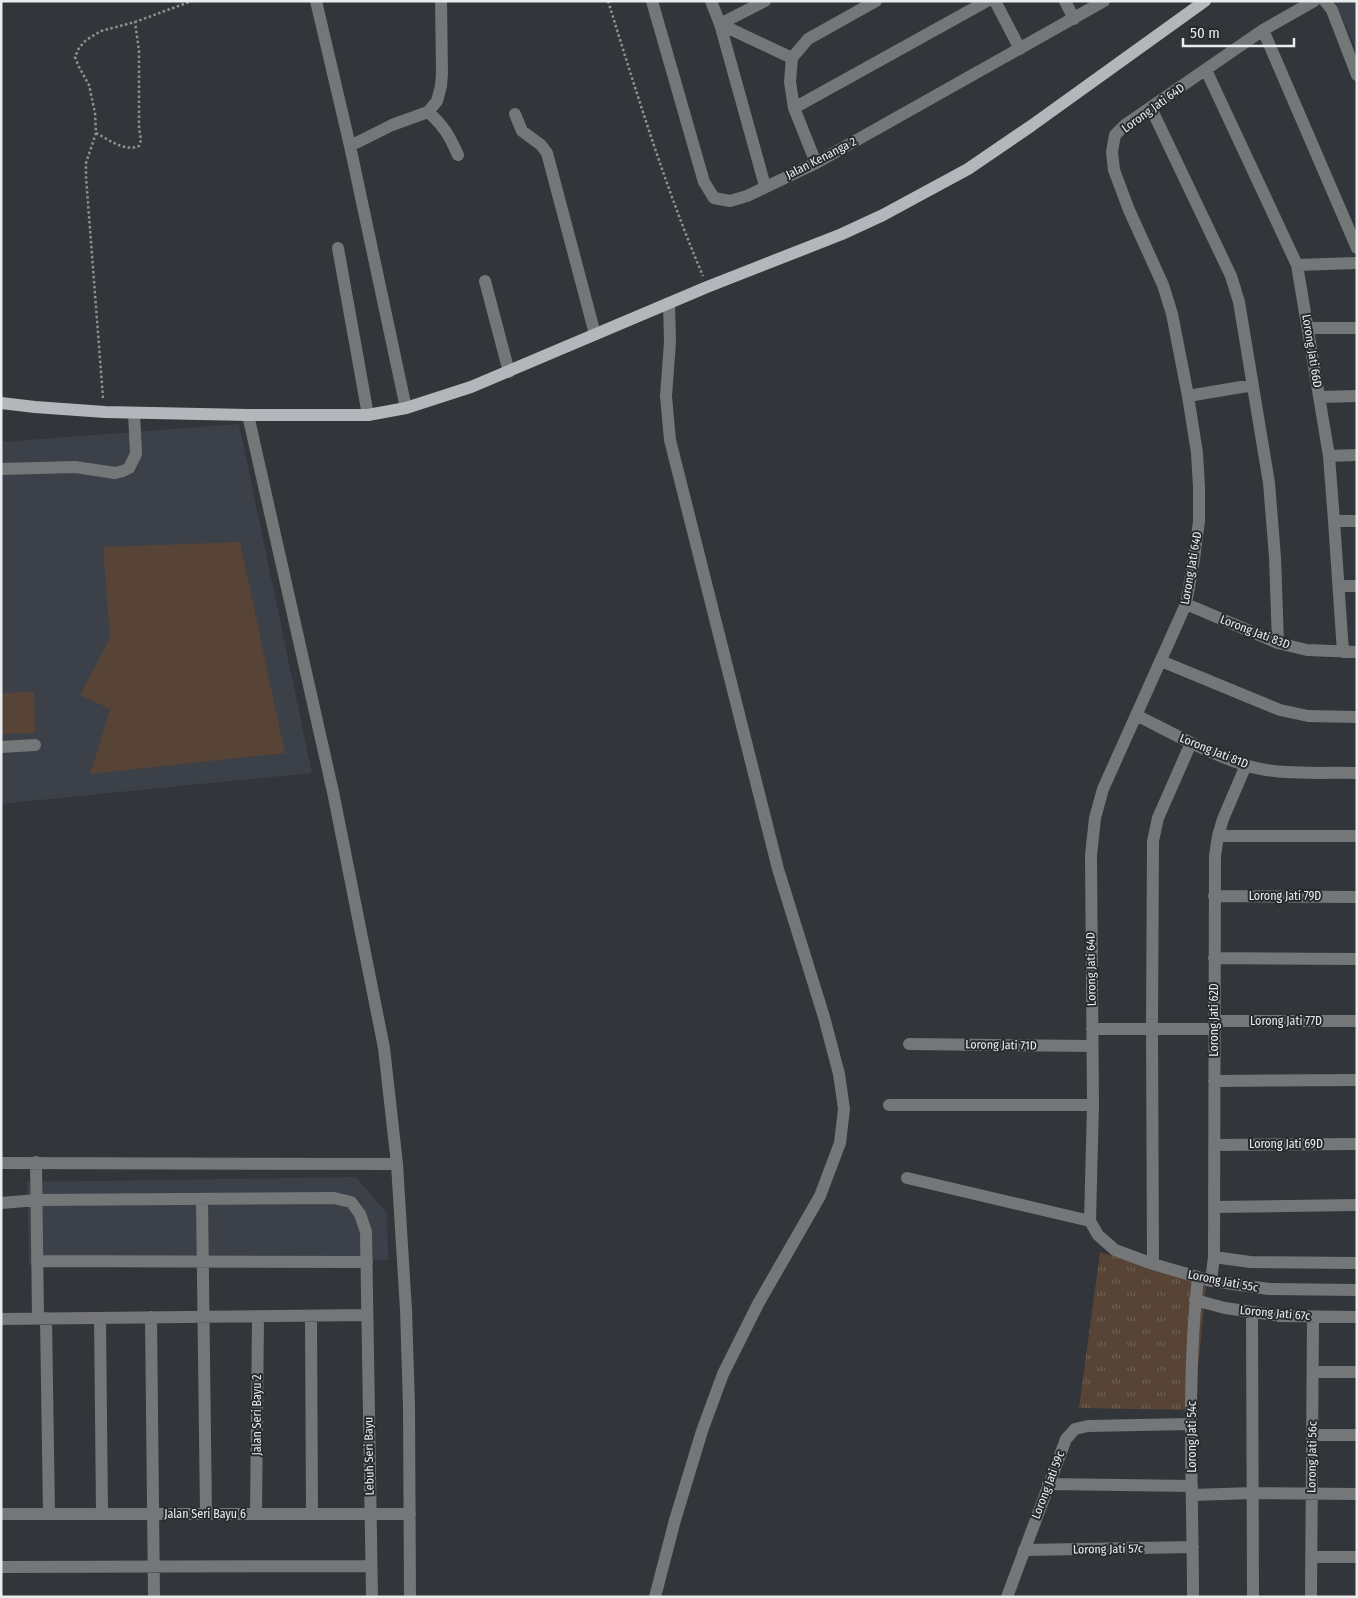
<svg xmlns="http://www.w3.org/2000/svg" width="1358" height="1598" viewBox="0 0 1358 1598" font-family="'Fira Sans Condensed',sans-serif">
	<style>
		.built { fill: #3b4049 }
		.grass { fill: url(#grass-tufts) }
		.garden { fill: #574436 }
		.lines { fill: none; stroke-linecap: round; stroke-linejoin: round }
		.path { stroke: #8e9093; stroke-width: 2.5; stroke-dasharray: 2.5 2.5; stroke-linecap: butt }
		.minor { stroke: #757678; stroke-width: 12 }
		.major { stroke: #b3b6ba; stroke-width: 12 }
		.labels { text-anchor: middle; stroke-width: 4; stroke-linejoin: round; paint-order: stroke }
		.street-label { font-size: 12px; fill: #eaecee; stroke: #282b2e }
	</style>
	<defs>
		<pattern id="grass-tufts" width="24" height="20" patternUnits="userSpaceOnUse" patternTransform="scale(1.25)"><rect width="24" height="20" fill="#574436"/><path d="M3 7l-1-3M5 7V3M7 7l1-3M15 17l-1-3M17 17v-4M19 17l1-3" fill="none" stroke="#6f5f53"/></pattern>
	</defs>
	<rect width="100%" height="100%" fill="#323539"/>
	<path class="built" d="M1335 1H1357V51Z
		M239 424 312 773 1 804V442Z
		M356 1177 387 1213 388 1260 29 1265 27 1182Z"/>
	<path class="grass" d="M1100 1252 1206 1285 1194 1410 1079 1408Z"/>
	<path class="garden" d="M240 542 285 753 90 774 110 709 80 695 110 638 103 547Z
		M34 692 35 733 1 734V693Z"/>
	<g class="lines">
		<path class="path" d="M608 1C637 94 665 187 703 276
			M96 133C110 140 124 152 139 146L141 140 139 128V51L135 22
			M103 398 86 177V163L96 133 95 113 89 85 79 67 75 57 79 48 86 40 101 31 135 22 192 1"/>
		<path class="minor" d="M316 1 350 146 406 408
			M652 1 704 182 714 198 730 201 747 196 816 163 1104 1
			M711 1 720 24 792 58
			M995 1 1020 49
			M1065 1 1074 19
			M1314 1 1263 30 1125 125 1115 135 1112 152 1114 170 1129 210 1163 285 1172 314 1188 396 1197 453 1199 487V521L1194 559 1186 604 1103 789 1095 818 1091 855 1093 1105 1090 1221 1098 1235 1115 1250 1153 1264 1211 1281 1269 1289 1357 1290
			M1325 1 1332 10 1357 75
			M1263 30 1357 248
			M1206 70 1297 265 1329 456 1334 521 1343 652
			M794 108 987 1
			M1151 108 1231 276 1239 302 1269 483 1275 557 1278 643
			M428 112C444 126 449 135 458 155
			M515 114 522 131 541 145 547 153 595 334
			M350 146 392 125 428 112 437 101 441 86 442 73 441 1
			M816 163 794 108 790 82 792 58 808 39 876 1
			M765 186 720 24 765 1
			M338 248 368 415
			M1297 265 1357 263
			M485 281 509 372
			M1308 328H1357
			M1188 396 1253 385
			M1319 397 1357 396
			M248 415 333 792 384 1048 397 1164 406 1310 409 1406 410 1597
			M1329 456 1357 455
			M1 469 75 467 115 473 123 471 129 468 136 454 134 413
			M1334 521H1357
			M1339 586H1357
			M1186 604 1278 643 1307 650 1357 652
			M1161 661 1280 710 1308 716 1357 717
			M1136 715C1172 733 1207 753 1245 765 1279 776 1322 772 1357 773
			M1 747 35 745
			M1218 836H1357
			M1214 896 1357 897
			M1214 958 1357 959
			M1215 1021H1357
			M1092 1029H1214
			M909 1044 1092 1046
			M1214 1081 1357 1080
			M889 1105H1093
			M1215 1145 1357 1144
			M36 1162 38 1318
			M1 1163 397 1164
			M907 1178 1090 1221
			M202 1199 206 1514
			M1 1203 37 1200 334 1198 351 1202 360 1214 366 1232 372 1597
			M1214 1207 1357 1205
			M1214 1257 1250 1262 1357 1263
			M37 1261 367 1262
			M1153 1264 1152 1028 1153 841 1158 818 1191 743
			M1211 1281 1214 1257 1215 856 1218 836 1223 819 1246 765
			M1195 1300 1225 1308 1281 1316 1357 1317
			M1252 1313 1253 1597
			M311 1316 312 1514
			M151 1317 154 1597
			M46 1318 49 1514
			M100 1318 102 1514
			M1 1319 367 1315
			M1313 1372H1357
			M1312 1435H1357
			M1048 1484 1192 1486
			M1192 1495 1253 1493 1357 1494
			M1 1514H410
			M256 1514 258 1316
			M1024 1550 1193 1547
			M1311 1557H1357
			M1 1567 371 1566
			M655 1597 675 1520 702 1431 723 1374 758 1304 820 1196 840 1143 844 1109 839 1074 824 1017 778 869 670 440 666 396 670 342 669 303
			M1007 1597 1066 1439 1075 1429 1088 1426 1191 1424
			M1193 1597C1193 1490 1186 1383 1198 1277
			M1311 1597 1313 1317"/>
		<path class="major" d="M1 403 35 407 105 412 248 415H368L406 408 471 387 707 287 842 234 883 215 968 169 1031 126 1205 1"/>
	</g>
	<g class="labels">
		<g class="street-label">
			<text transform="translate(1153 108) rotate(-36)" y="4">Lorong Jati 64D</text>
			<text transform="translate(821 158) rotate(-27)" y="4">Jalan Kenanga 2</text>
			<text transform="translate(1312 351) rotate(81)" y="4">Lorong Jati 66D</text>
			<text transform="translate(1191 568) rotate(-80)" y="4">Lorong Jati 64D</text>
			<text transform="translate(1255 632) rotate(21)" y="4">Lorong Jati 83D</text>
			<text transform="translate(1214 751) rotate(22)" y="4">Lorong Jati 81D</text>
			<text x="1285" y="900">Lorong Jati 79D</text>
			<text transform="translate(1091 969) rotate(-91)" y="4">Lorong Jati 64D</text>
			<text transform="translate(1214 1020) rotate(-90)" y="4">Lorong Jati 62D</text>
			<text x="1286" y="1025">Lorong Jati 77D</text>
			<text transform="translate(1001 1045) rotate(1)" y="4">Lorong Jati 71D</text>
			<text x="1286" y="1148">Lorong Jati 69D</text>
			<text transform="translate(1223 1281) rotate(11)" y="4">Lorong Jati 55c</text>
			<text transform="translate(1275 1313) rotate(5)" y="4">Lorong Jati 67c</text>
			<text transform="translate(257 1415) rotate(-90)" y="4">Jalan Seri Bayu 2</text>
			<text transform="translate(1192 1437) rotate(-90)" y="4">Lorong Jati 54c</text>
			<text transform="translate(369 1456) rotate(-91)" y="4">Lebuh Seri Bayu</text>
			<text transform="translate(1312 1457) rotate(-89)" y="4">Lorong Jati 56c</text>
			<text transform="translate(1048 1485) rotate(-69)" y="4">Lorong Jati 59c</text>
			<text x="205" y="1518">Jalan Seri Bayu 6</text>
			<text transform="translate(1108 1549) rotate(-1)" y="4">Lorong Jati 57c</text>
		</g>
	</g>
	<rect width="1358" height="1598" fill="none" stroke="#eaecee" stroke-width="5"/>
	<path d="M1183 38v8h111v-8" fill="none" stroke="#eaecee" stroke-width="2.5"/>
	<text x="1190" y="38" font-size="15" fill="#eaecee" stroke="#282b2e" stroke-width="4" paint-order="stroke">50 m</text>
</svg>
